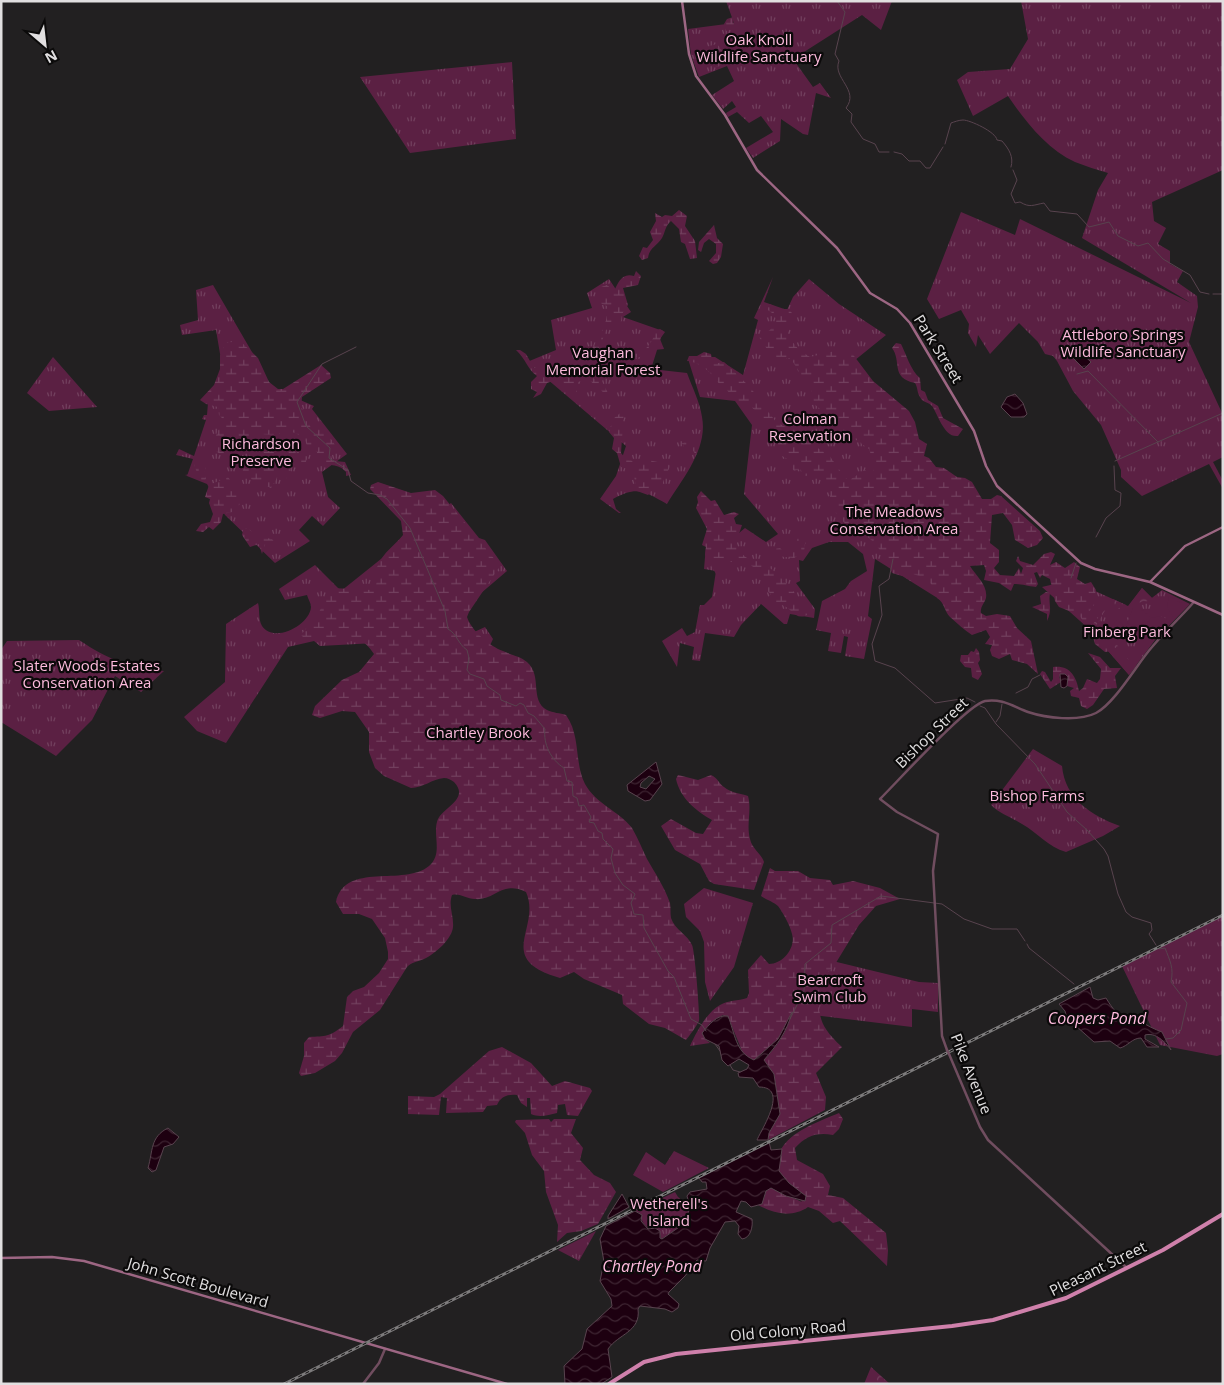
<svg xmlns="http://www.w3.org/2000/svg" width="1224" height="1385" viewBox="0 0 1224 1385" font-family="'Open Sans',sans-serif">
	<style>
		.grass { fill: url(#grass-tufts) }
		.forest { fill: url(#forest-crowns) }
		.wetland { fill: url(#wetland-marsh) }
		.garden { fill: #5b2043 }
		.water { fill: url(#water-waves); stroke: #58434e; fill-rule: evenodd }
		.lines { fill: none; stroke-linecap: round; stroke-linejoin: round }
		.stream { stroke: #58434e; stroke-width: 1 }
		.tertiary { stroke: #704d5f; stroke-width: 2.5 }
		.secondary { stroke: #9d6683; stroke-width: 2.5 }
		.trunk { stroke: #cf80ab; stroke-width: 4 }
		.rail-casing { stroke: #7d7b7c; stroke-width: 3 }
		.rail { stroke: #0b0a0a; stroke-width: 1; stroke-dasharray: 4; stroke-linecap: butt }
		.tertiary-bridge { stroke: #704d5f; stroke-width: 2.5 }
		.labels { text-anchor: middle; stroke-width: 4.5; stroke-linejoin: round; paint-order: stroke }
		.park-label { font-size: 15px; fill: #fdbadc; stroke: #0b0a0a }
		.street-label { font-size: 15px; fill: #e1dfe0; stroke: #0b0a0a }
		.water-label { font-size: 16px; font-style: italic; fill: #ffbbde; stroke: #0b0a0a }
	</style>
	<defs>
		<pattern id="grass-tufts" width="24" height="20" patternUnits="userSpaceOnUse" patternTransform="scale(1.25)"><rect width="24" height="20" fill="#5b2043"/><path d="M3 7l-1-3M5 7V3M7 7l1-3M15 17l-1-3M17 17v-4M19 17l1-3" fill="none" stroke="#72405e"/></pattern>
		<pattern id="forest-crowns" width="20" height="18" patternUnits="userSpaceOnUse" patternTransform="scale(1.25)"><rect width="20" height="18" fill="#5b2043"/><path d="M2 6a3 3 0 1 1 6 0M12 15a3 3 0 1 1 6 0" fill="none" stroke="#72405e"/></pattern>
		<pattern id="wetland-marsh" width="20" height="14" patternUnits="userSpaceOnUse" patternTransform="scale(1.25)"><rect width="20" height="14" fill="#5b2043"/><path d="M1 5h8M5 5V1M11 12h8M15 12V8" fill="none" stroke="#72405e"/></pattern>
		<pattern id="water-waves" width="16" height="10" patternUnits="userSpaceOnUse" patternTransform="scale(1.25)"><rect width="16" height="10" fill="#1d0010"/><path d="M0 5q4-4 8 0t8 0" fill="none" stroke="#3e2532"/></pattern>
	</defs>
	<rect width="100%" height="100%" fill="#222021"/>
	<path class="grass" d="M726 1H892L881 30 862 15 793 59 813 87 820 83 831 98 816 93 808 135 803 134 781 119 780 141 753 158 746 148 773 132 761 116 749 123 737 112 728 117 726 113 736 107 732 101 723 109 712 95 734 81 727 66 699 77 691 55 688 29 734 23Z
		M1021 1H1223V170L1152 202 1154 221 1166 228 1158 244 1170 251V264L1183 271 1177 282 1197 296 1198 307 1189 342 1223 415V457L1213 462 1223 481V489L1209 464 1142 496 1121 477V470L1101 425 1073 391 1057 361 1053 356 1045 354 1038 342 1019 323 990 354 978 335 976 347 968 333 969 324 961 310 939 319 927 299 961 212 1015 235 1020 219 1191 303 1082 238 1098 190 1108 173C1097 170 1086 166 1075 162 1047 149 1025 121 1008 96L973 116 957 80 968 72 1010 69 1028 39Z
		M512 62 516 139 410 153 360 77Z
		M773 277 764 302 787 310 793 297 809 279 839 304 886 335 844 369 912 482 947 604 875 559 868 616 872 619 864 659 845 656 848 637 844 636 841 653 828 651 831 633 816 630 822 601 845 589 851 581 867 571 863 554 848 542H829L812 548 803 561 799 560 800 581 796 583 815 609 814 618 790 614 787 624H784L761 604 741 625 734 637 705 633 700 661 692 660 694 647 680 643 677 667 662 641 682 628 687 636 695 632 700 605H704L712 597 716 571 704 569 707 534 733 538 745 528 766 542 778 534 744 494 752 425 735 401 700 397 689 362V357H715L743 375 758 320 754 318Z
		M609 279 631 312 623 317 663 331 651 369 687 373C692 387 700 402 702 417 708 449 683 478 667 504 645 492 638 485 613 499L616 509 621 513H619L600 499 616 476 626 446 527 362 556 350 551 320 592 308 587 293Z
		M213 285 256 359 261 383 314 406 312 409 347 454 322 472 328 497 340 508 323 526 312 516 299 530 310 541 275 563 225 515 207 484 187 476 193 459 176 455 179 449 194 456 206 420 202 419 204 415H207L208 403 227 395 216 330 182 335 180 325 198 320 196 290Z
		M53 357 97 407 49 411 27 393Z
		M451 503 479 538 485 540 507 571 460 611 457 640 485 627 493 639 477 673 412 641 320 646 314 641 288 647 226 743 197 731 184 717 225 682 226 624 258 603C260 610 258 619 262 626 274 644 310 625 311 607 311 603 308 599 307 595L285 600 279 589 315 565 341 591Z
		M1071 580 1128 606 1142 588 1152 598 1162 590 1190 604 1155 640 1129 675 1089 629 1042 587Z
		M79 640C109 660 128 667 164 671L141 692 115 676 92 720 56 756 1 722V650L7 641Z
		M1033 749 1062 766C1065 799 1092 816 1120 826L1103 836 1066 852C1048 847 1038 833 1022 824 1011 817 1000 814 991 805Z
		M704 888 753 903 734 967 710 1001 705 982 704 942 700 931 686 917 684 904Z
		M1223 916V1054L1217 1056 1160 1045 1122 966Z
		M808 955 919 982 938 983V1012L912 1009V1027L797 1013Z
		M674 1151 709 1168 663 1192 633 1175 646 1152 665 1165Z
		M675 1192 678 1197 688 1204C694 1222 673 1231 661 1239L660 1233C649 1230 642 1226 640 1213L635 1211Z
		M596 1231 579 1261 558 1250Z"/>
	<path class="forest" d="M1142 588 1152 598 1156 595 1154 600 1130 604Z
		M1113 599 1126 605 1113 611 1106 609 1094 629 1121 648 1119 651 1136 666 1129 675 1089 629Z
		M871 1367 890 1384H864Z"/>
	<path class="wetland" d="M733 17 734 28 726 31 724 24 727 19Z
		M717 44 728 58H733L732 61 717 67 707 61 706 50 709 46Z
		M679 210 687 216 685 226 695 241 697 258 690 259 685 244 681 242 679 229 671 221C665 226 665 233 662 238 657 246 649 248 648 258L642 260 639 256 643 247 647 248 653 240 650 232 656 221 655 213 662 217 665 215 672 216Z
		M714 225 717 238 723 244 721 257 717 263 713 264 709 261 716 253V244L709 239 704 243 701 252 698 250 699 242Z
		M636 271 641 276 638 285 623 288 628 305 622 314 621 321 606 330 597 355 588 365 594 379 599 378 605 372 602 382 608 393 612 394 611 401 609 402 604 393 588 379 578 382 576 388 578 398 575 401 570 390 560 379 547 383 541 394 533 398 537 392 531 389V382L537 376C527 369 526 359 516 350H520L526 354 534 368 547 367 563 375 576 374C586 354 610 331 607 306L598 302 601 287 607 285 614 291C618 283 622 272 634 276Z
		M770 304 779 309H789L794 316 787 328V335L799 350 810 357 843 349 851 352 873 381 909 411 915 422 919 439 927 444 924 456 929 458 936 467 944 468 957 477 965 478 972 482 982 499H991L997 495 1001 496 1040 531 1043 538 1037 545 1028 548 1015 540 1012 525 1003 513 992 515 990 543 999 550V562L994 568 1000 575 1014 576 1019 568 1021 574 1023 568 1016 561 1018 556 1020 561 1033 565 1044 554 1051 552 1055 554 1050 565 1056 562 1065 568 1074 562 1080 567 1077 579 1085 584 1091 582 1096 590 1094 597 1098 602C1085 610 1088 622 1094 633L1100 636 1104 642 1116 648 1130 661 1129 665 1113 651 1105 652 1095 644 1092 634 1079 615 1059 607 1055 601 1050 579 1042 575 1040 578 1037 572 1034 573 1038 584 1036 587C1027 586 1022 584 1014 584L1011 591 999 583 984 580 986 571 984 565 970 566C976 576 988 585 986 598 984 604 980 607 981 613L986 616 997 614 1010 616 1017 628 1031 641 1038 674 1027 664 1012 660 1010 654 999 659 992 656 990 650 992 645 985 644 990 637 986 630 972 635C964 630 958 624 950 617 944 611 945 603 937 598L938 592 934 589 928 579 913 574 902 576 892 573C887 559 876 541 863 534 853 529 842 523 836 513 827 500 833 481 816 474L805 476 800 469 794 471 786 458 778 454C779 439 778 429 762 425 760 413 749 400 736 401L726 389H722C716 376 701 362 687 361L689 356H697L704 352 711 354 713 364 724 362 750 387 776 422 786 427 793 425 802 428 809 433 816 447 829 455 846 479H851L865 470 872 476 875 466 869 449 852 437 843 435 832 419 813 403 811 388C802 379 798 368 790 358L776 361 769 355V352L759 337 770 330 776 320 775 315 765 308V305Z
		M660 329 665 332 660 339 664 349 654 350 648 355 636 358C644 351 654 342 655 331Z
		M240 341 258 358 269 382 278 389H283L321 365 330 373 331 378 302 397 301 408 309 413 310 426 312 431 319 429 333 441 336 448 331 457 335 461 345 462 351 475 346 476V472C339 463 327 466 317 462V452L314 450 311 451 306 461 307 471 301 472 299 466 292 464 290 469 293 478 287 479 284 473H280L271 488 242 475 243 470 260 447 283 443 292 446 296 453 307 446C305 435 295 433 286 430L277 435 258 434 242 448 236 457 223 456 213 449 217 432 224 420 219 415 218 407 206 404 200 400 214 385 220 369V356L224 347V343Z
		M896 343 901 344C906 354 911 371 920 378L921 390 925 392 928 400 938 406 943 418 963 429 958 436C944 438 938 414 932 406 929 402 923 403 920 397 917 393 918 388 915 383 890 378 902 361 892 348Z
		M624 410 621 453 626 459 632 461 638 470 644 459 671 465 663 480V486L660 488H653L648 495 637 491 633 471 621 467 617 453 612 449 614 438 609 432 613 419Z
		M685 442H691L697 446 696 455 692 449 686 451 682 443Z
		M193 461 206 466 204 475 206 478 205 481 185 475 197 473Z
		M228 477 239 492 240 504 232 512 223 514 221 522 213 530 209 527 203 532 196 531 201 524 210 522 213 514 209 503 210 499 205 497 209 485Z
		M378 482 411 493 435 490 443 496 500 566 469 612 467 617C471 630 489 646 503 651 511 655 520 656 527 662 543 676 529 700 547 710 553 713 560 713 566 715 581 736 574 762 585 784 596 804 619 811 632 828 638 838 642 849 647 859 655 873 665 888 670 903 671 908 670 913 671 918 675 930 688 935 692 945 695 951 700 1017 699 1021 696 1027 690 1035 686 1040L665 1028 649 1024 623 1004 622 995 584 979 574 972 560 978C493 959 542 928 526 892 502 880 495 901 475 899 466 899 461 893 452 895 448 906 454 916 453 927 452 939 435 954 424 959 417 962 412 962 407 967L380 1010 353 1032 342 1053 335 1061 315 1073 301 1076 299 1073 304 1056V1043L309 1037C326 1036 329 1037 343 1026L347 997 353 991 364 987 379 973 388 959V952L385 938 372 919 359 914H343L336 902C345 861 404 887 429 866 443 854 433 836 437 822 440 808 471 800 454 782 451 780 448 778 444 778 432 779 423 788 411 788L384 776 375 768 369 752V732L355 712 342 711 320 718 312 715 315 706 342 680 359 672 374 654C354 624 334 641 305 639L301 635 319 612 332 588 371 590C382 582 373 575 378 565 383 553 395 545 403 535L401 521 370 489 371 485Z
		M701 491 711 501 715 500 724 515 734 512 739 514 734 518 736 524 742 525 737 540V550L747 558 758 560 777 573 794 592 798 601 806 605 807 615C795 621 792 608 782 605 776 603 773 604 768 598L771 594C762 587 764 582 763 572L744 562H720L716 574 705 555 706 547 702 545 707 529 696 508 698 502 697 497Z
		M248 528 255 536 272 539 276 544H265L262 554 259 544 250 547 242 535 243 530Z
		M803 532 806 535 804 552 794 558 777 556 774 549 780 548 783 551 789 549 793 543 797 541V535H802Z
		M1046 592 1050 593C1048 604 1053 609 1047 621V614L1032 607 1041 604 1040 596Z
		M976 648 979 652 980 660 978 663 982 674 978 680 972 677 971 668 965 667 960 661 961 655H968L971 651 974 652Z
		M1088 653 1100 657 1110 668H1121L1115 676 1117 688 1104 689 1093 705 1087 709 1081 706 1079 698 1071 696 1070 691 1074 688 1067 686 1059 676 1061 682 1050 689 1040 674 1042 671 1045 672 1051 682 1053 679V667C1070 665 1076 676 1079 691L1083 688 1087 679 1097 683 1100 679 1101 669Z
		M678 775 698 780 711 775C718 778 719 784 724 787 731 793 740 793 748 796 752 810 746 824 750 839 752 849 761 853 764 862L754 890 714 884 709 881 700 864 675 850 661 826 671 819 696 833 703 834 712 820C696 811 680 798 676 779Z
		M770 868 775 871H798L810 878 830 880 833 885 853 881 880 888 900 899 876 906 859 925 834 966 820 979C819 1014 815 1022 842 1047L816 1073 826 1097 825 1110 768 1140 769 1133 780 1114 774 1074 764 1060C777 1046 787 1033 791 1014L778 1039 754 1060 744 1056 731 1024 723 1015 711 1022 702 1033 705 1039 710 1043 690 1046C696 1033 706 1013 720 1005 728 1000 738 1001 747 998L749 993 748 970 761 955 769 964C783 964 796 948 792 934 790 925 783 913 778 906 774 902 767 900 761 896Z
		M502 1047 531 1063 552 1086 565 1081 590 1088 592 1091 578 1116 567 1115 565 1104 558 1105 557 1113C548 1115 540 1118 531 1114L530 1098H527V1107L521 1103 517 1095C508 1094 501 1096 497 1105L487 1106 483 1112 446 1113 447 1098 441 1097 439 1115 408 1114V1096L434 1097 440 1094 489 1051Z
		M839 1113 843 1119 839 1129 833 1135C816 1132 806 1136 795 1148L797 1160 823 1174 830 1186 828 1195 843 1198 886 1233 888 1250 887 1266 840 1221 833 1223 819 1211 808 1207C792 1218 774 1214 758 1205L764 1199 766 1191 771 1188 802 1202 779 1171C770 1137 816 1123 839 1113Z
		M549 1119 551 1122 554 1119H576L571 1133 583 1148 580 1160 594 1175 610 1183 616 1192 598 1224 581 1231 567 1233 557 1242 558 1225 546 1192 544 1171 532 1155 525 1133 515 1122 516 1120Z"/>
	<path class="garden" d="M1169 596 1183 604V607L1173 617 1167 607Z
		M1133 608H1139L1150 616C1143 624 1138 628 1127 623Z
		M1161 616 1167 619 1160 633 1157 634 1142 629 1151 618Z
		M1117 620 1127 628 1129 626 1135 628 1133 632 1119 638 1107 634 1106 632Z"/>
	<path class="water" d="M1076 348 1091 362 1084 369 1069 354Z
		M1015 394 1023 403 1027 414 1024 417H1011L1001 407 1007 397Z
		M1060 674H1065L1068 677 1067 686 1064 688 1061 687Z
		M656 762 662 784 650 800 645 801 628 791 627 785ZM649 776 655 779 646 789 640 787 641 783Z
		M1090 987 1093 998 1098 1000 1106 998C1121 1023 1122 1011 1140 1021 1148 1026 1154 1029 1162 1032L1171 1050C1165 1042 1156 1032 1145 1035V1039L1159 1047H1147L1141 1038C1132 1038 1128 1046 1120 1048L1110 1041 1094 1042 1067 1018 1065 1011 1059 1004Z
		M792 1012C787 1032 777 1045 764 1060L774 1074 780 1114 769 1133 768 1140H757C761 1130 790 1087 759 1087L753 1078 739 1077 738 1073 747 1069 749 1065 739 1059 728 1066 722 1060 719 1046 705 1039 702 1033C709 1025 717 1014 728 1016 735 1033 735 1052 754 1060L778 1039Z
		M168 1128 179 1137 173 1144 164 1147 156 1170 152 1172 148 1168C153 1151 150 1137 168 1128Z
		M769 1142 771 1150 782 1149 779 1171 789 1183 806 1196 805 1201 786 1196 771 1188 766 1191 762 1204 751 1207 746 1202 741 1201 736 1212 752 1219C753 1226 751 1238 742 1239L738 1234 739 1226 735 1221 725 1222 710 1248 706 1261 697 1260 685 1276 669 1292 668 1294 679 1304 678 1308 672 1312 665 1309 640 1306 638 1309C641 1332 618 1334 608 1349L612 1377 601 1384H565L564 1366 582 1349 587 1329 612 1306 611 1299 600 1281 604 1262 600 1239 606 1226 635 1211 642 1215 641 1221 648 1229 655 1228 660 1231V1238L662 1239 685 1223 690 1207 687 1196 690 1192 707 1189 706 1182H702L699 1178Z
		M622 1194 629 1207 608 1219V1216Z"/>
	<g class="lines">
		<path class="stream" d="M837 1 845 12 835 54 839 61C832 78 860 90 846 108L852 114 851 122 863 139 875 144 879 152H889
			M945 144 951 123C954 122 959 120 963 120 970 120 996 132 997 140L1002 141C1009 149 1014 157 1011 167
			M894 152 902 154 909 161H920L926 168H930L943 147
			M1013 170 1017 180 1011 194 1015 203 1020 202C1030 208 1033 205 1044 203L1050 211 1077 214 1089 227 1109 222 1118 236 1138 246 1148 243 1163 259 1190 275 1200 292 1209 294
			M1213 294H1223
			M356 347 322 364 297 402 306 426 330 448 329 458 348 470 351 481 368 493 380 495 387 499 410 528 445 611 448 629C457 634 458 644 467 650L469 658 467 670 470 674 484 679 487 686 500 695 501 700 516 706 520 703 524 705 528 713 534 716 545 729C543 744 551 760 564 768L567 781 572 782 573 796 577 798 579 806 584 805 591 817 589 822 594 823 598 831 602 833 603 839 613 849 611 858 615 873 623 885 635 894 631 903 634 914 643 915 644 928 668 971 674 977 691 1019 702 1025 706 1031
			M1077 374 1088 371 1158 442
			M1115 461 1223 413
			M1096 537 1106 518 1120 506 1121 493 1115 490 1114 466
			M893 559 889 579 879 586 882 615 872 644 875 661 895 668 935 703 967 698 975 702
			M1071 578 1076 563
			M1016 693 1028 687 1032 679 1040 675
			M980 706 985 708 996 724 1035 764 1067 812 1087 830 1104 849 1108 856 1118 894 1126 912 1132 917 1151 923 1152 930 1149 934 1156 945
			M996 722 1000 716 1002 704
			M1027 944 1029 948 1074 984
			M1159 949 1165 948C1170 961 1174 968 1171 982L1187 1003 1181 1030 1173 1038 1166 1039
			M790 1019 804 991 805 964 831 943 832 925 881 896 942 904 964 919 992 929H1017L1025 941
			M715 1044 720 1051
			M730 1065 733 1070 740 1072"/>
		<path class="tertiary" d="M947 1050 942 1036 933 871 938 834 897 812 880 799C898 781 967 705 985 701 1002 698 1014 707 1028 712 1046 718 1078 722 1096 713 1115 703 1137 664 1152 647 1165 631 1180 618 1193 603
			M949 1054 980 1127 988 1140 1127 1268
			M363 1384 379 1363 385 1349"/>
		<path class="secondary" d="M682 1 689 54 696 76 725 115 757 170 837 248 870 293 897 309 910 323 974 431 986 466 997 486 1081 563 1095 569 1150 582 1223 615
			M1150 582 1185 546 1223 527
			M1 1258 52 1257 84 1261 507 1384"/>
		<path class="trunk" d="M609 1384 644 1362 676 1354 952 1326 993 1320 1066 1298 1163 1250 1223 1214"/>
		<g class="rail-casing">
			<path id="rail" d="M284 1384 1223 915"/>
		</g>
		<use href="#rail" class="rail"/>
		<path class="tertiary-bridge" d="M947 1050 949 1054"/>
	</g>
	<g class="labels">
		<g class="park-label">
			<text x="759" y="45">Oak Knoll<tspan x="759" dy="17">Wildlife Sanctuary</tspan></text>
			<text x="1123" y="340">Attleboro Springs<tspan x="1123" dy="17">Wildlife Sanctuary</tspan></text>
			<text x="603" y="358">Vaughan<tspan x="603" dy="17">Memorial Forest</tspan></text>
			<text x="810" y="424">Colman<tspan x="810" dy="17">Reservation</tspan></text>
			<text x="261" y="449">Richardson<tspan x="261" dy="17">Preserve</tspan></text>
			<text x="894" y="517">The Meadows<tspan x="894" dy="17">Conservation Area</tspan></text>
			<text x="1127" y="637">Finberg Park</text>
			<text x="87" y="671">Slater Woods Estates<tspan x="87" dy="17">Conservation Area</tspan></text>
			<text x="478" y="738">Chartley Brook</text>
			<text x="1037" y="801">Bishop Farms</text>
			<text x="830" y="985">Bearcroft<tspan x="830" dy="17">Swim Club</tspan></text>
			<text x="669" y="1209">Wetherell's<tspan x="669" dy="17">Island</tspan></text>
		</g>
		<g class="street-label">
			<text transform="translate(938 349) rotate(58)" y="5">Park Street</text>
			<text transform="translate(932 733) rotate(-44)" y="5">Bishop Street</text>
			<text transform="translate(971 1074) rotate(68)" y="5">Pike Avenue</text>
			<text transform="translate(1098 1269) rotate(-26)" y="5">Pleasant Street</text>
			<text transform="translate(198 1283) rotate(16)" y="5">John Scott Boulevard</text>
			<text transform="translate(788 1331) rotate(-5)" y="5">Old Colony Road</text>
		</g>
		<g class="water-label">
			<text x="1097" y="1024">Coopers Pond</text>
			<text x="652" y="1272">Chartley Pond</text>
		</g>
	</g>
	<rect width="1224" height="1385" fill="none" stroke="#e1dfe0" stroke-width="5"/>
	<g transform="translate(45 45) rotate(152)" stroke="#0b0a0a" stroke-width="4" paint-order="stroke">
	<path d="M0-4L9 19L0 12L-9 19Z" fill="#e1dfe0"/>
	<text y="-8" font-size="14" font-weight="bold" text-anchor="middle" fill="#e1dfe0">N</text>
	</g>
</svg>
